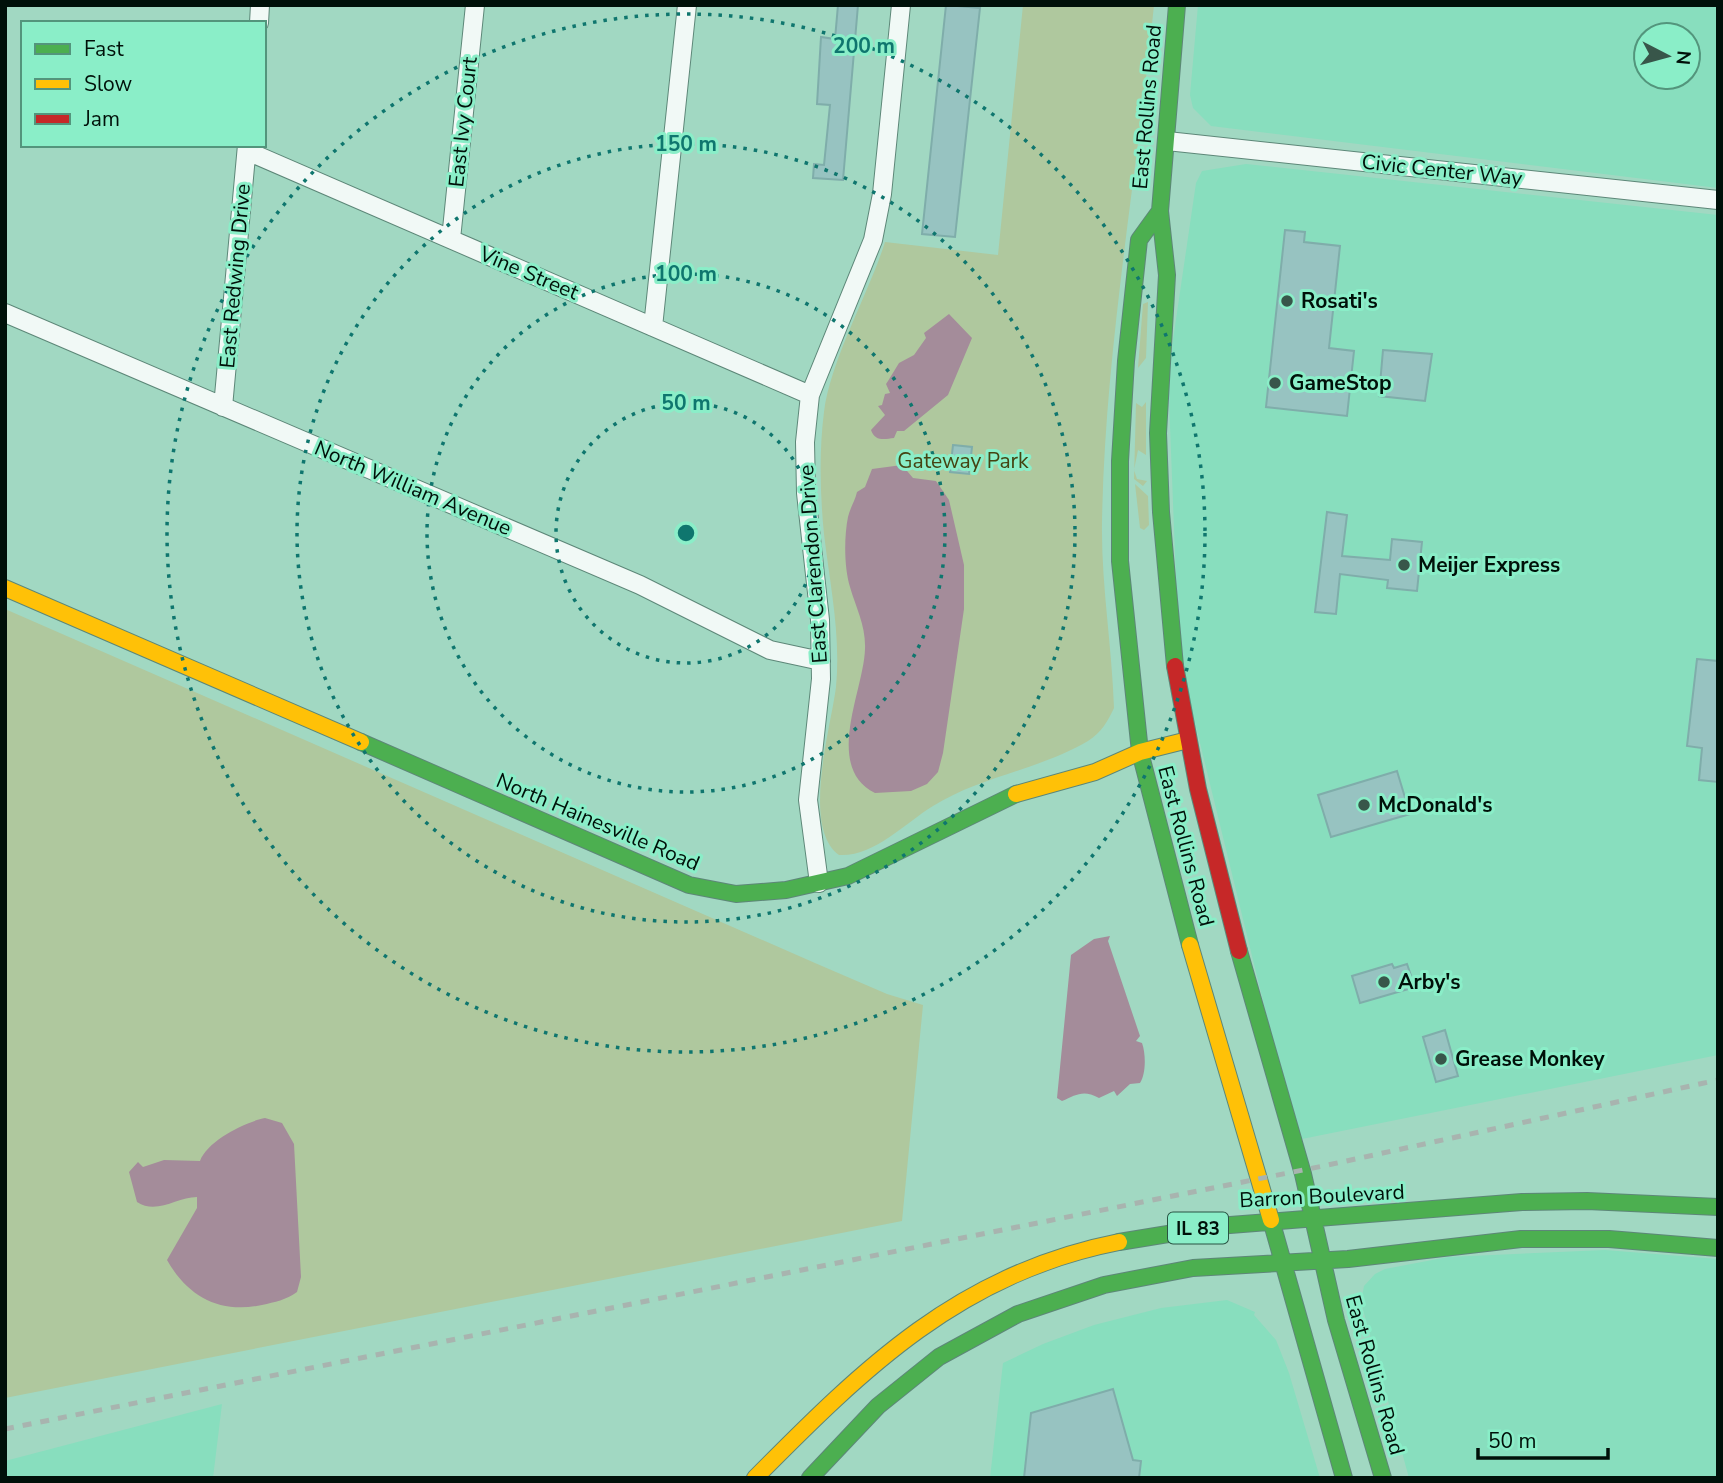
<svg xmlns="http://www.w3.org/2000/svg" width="1723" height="1483" viewBox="0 0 1723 1483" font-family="'Nunito Sans',sans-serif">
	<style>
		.built { fill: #88debe; fill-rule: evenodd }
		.green { fill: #afc89e }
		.water { fill: #a48c9a }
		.building { fill: #97c3c1; stroke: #7fadaa; stroke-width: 2 }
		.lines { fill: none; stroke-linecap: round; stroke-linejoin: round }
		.street-casing { stroke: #5d8778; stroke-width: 20 }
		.fast-casing { stroke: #5d8778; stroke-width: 18 }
		.slow-casing { stroke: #5d8778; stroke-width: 18 }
		.jam-casing { stroke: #5d8778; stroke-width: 18 }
		.street { stroke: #f1f9f6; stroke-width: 18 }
		.fast { stroke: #4caf50; stroke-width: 16 }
		.slow { stroke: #ffc107; stroke-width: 16 }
		.jam { stroke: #c62828; stroke-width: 16 }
		.rail { stroke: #a8b4af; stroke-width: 5; stroke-dasharray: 9 9; stroke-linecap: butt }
		.ring { fill: none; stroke: #0f766e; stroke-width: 3.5; stroke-dasharray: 3.5 7 }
		.poi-dot { fill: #38564a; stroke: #8aeec8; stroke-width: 2.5 }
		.labels { text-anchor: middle; stroke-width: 6; stroke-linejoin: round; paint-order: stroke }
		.shield { fill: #8aeec8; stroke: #295342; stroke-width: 2 }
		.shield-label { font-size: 19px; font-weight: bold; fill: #001009 }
		.street-label { font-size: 21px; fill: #001009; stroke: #8aeec8 }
		.poi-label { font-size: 21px; font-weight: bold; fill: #001009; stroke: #8aeec8; text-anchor: start }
		.park-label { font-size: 21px; fill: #454312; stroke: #8aeec8 }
		.centre { fill: #0f766e; stroke: #8aeec8; stroke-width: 3.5 }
		.ring-label { font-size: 21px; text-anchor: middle; font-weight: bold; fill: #0f766e; stroke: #8aeec8; stroke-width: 6; stroke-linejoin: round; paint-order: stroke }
	</style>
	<rect width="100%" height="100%" fill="#a1d8c2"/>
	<path class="built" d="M1198 5H1718V188L1211 126 1193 108 1190 95ZM1646 35H1688V77H1646Z
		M1246 164 1718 215V1055L1297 1140 1179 657 1168 374 1196 183 1202 171Z
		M1605 1250 1718 1259V1478H1409L1361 1302 1364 1286 1375 1274 1385 1269 1448 1257Z
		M1227 1300 1255 1312 1254 1315 1276 1340 1289 1373 1320 1478H990L1003 1363 1043 1344 1094 1325 1161 1308Z
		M222 1404 213 1478H5V1461Z"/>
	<path class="green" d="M1023 5H1154C1137 177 1105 349 1102 522 1101 584 1112 646 1114 708 1108 721 1101 733 1088 741 1039 770 981 776 933 806 905 823 874 857 839 855 801 827 831 728 836 687 841 635 830 585 824 534 820 494 819 451 824 412 830 361 869 293 885 242L998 255Z
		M1148 302 1146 358 1138 368 1143 304Z
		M1146 402V455L1138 450 1134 470 1137 479 1147 481 1143 486 1134 479 1136 403 1142 407Z
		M1135 484 1148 496 1149 525 1144 530 1140 528Z
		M5 609 815 963 887 994 923 1005 902 1221 5 1398Z"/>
	<path class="water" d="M949 314 972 338 948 395 904 431H897L894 438C885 439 875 442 871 430L885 415 878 406 882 405 885 394 890 393 886 384 888 381 899 363 914 355 926 338 924 333Z
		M902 465 913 478 936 481 949 500 964 565V609L943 753 938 772 927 784 911 791 875 793C823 767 864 690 865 649 866 626 856 608 850 587 844 567 844 537 848 517 850 508 855 501 857 492L865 487 872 469Z
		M1110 936 1108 941 1140 1036 1136 1041 1142 1043C1146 1054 1146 1074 1140 1083L1130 1084 1117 1096 1114 1091 1099 1098C1083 1089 1076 1095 1062 1101L1057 1098 1071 955 1094 939Z
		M265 1118 282 1123 294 1144 301 1277 297 1292C286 1300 275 1302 262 1305 220 1314 188 1297 167 1260L197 1208V1197C177 1197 157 1215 137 1202L129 1172 138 1162 143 1167 164 1160 200 1161C207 1141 245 1122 265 1118Z"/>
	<path class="building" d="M838 5H858L843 180 813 178 814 164 824 165 830 105 817 104 821 37 835 39Z
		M946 5 980 8 955 237 922 234Z
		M1285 230 1305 232 1304 242 1340 246 1329 348 1354 351 1347 416 1266 407Z
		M1383 350 1432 354 1425 401 1379 396Z
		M953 445 972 447 969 474 950 472Z
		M1327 512 1347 515 1342 556 1390 560 1392 539 1422 542 1417 591 1387 588 1388 580 1340 574 1336 614 1315 612Z
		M1697 659 1718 661V782L1699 780 1702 748 1687 746Z
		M1397 771 1410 814 1331 837 1318 795Z
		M1392 964 1394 968 1407 964 1415 987 1360 1003 1352 976Z
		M1445 1030 1458 1076 1436 1082 1423 1037Z
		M1113 1389 1133 1460 1141 1461 1139 1478H1024L1031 1413Z"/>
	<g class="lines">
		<g class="street-casing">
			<path id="street" d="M259 23 260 5
				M1167 141 1718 200
				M247 151 810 395
				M451 239 475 5
				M5 313 640 585 770 650 821 661
				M653 327 687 5
				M223 407 247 145
				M819 883 808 800 821 679 820 620 806 493 805 442 810 395 873 240 882 194 901 5"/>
		</g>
		<g class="fast-casing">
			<path id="fast" d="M1160 211 1139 240 1126 361 1120 461V561L1140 752 1190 945
				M1175 666 1161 512 1158 433 1167 275 1160 211 1177 5
				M361 742 689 885 736 894 786 890 848 876 1016 794
				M1239 951 1303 1174 1336 1320 1383 1478
				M1271 1220 1344 1478
				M1119 1242 1217 1226 1522 1202 1587 1201 1718 1207
				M810 1478 878 1406 939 1357 1018 1314 1104 1285 1193 1268 1348 1259 1521 1239H1609L1718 1248"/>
		</g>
		<g class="slow-casing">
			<path id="slow" d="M5 588 361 742
				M1016 794 1095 772 1140 752 1188 740
				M1190 945 1271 1220
				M755 1478C864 1368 960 1273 1119 1242"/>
		</g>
		<g class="jam-casing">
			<path id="jam" d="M1175 666 1198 789 1239 951"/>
		</g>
		<use href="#street" class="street"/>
		<use href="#fast" class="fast"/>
		<use href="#slow" class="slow"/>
		<use href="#jam" class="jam"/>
		<path class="rail" d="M5 1429 1328 1165 1718 1080"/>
	</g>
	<g class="ring">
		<circle cx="686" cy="533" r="130"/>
		<circle cx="686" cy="533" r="259"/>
		<circle cx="686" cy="533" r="389"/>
		<circle cx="686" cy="533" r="519"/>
	</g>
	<g class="poi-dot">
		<circle cx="1287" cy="301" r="7"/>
		<circle cx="1275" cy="383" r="7"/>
		<circle cx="1404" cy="565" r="7"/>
		<circle cx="1364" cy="805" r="7"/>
		<circle cx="1384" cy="982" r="7"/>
		<circle cx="1441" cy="1059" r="7"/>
	</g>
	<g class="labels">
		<rect class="shield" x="1168" y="1212.5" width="60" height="31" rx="5"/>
		<g class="shield-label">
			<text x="1198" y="1235">IL 83</text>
		</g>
		<g class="street-label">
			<text transform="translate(1147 107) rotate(-85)" y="7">East Rollins Road</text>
			<text transform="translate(463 122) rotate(-84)" y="7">East Ivy Court</text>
			<text transform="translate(1442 170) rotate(6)" y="7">Civic Center Way</text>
			<text transform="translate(529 273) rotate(23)" y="7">Vine Street</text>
			<text transform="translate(235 276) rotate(-85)" y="7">East Redwing Drive</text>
			<text transform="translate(413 488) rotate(23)" y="7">North William Avenue</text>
			<text transform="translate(813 564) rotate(-94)" y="7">East Clarendon Drive</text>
			<text transform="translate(598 822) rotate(23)" y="7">North Hainesville Road</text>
			<text transform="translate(1186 846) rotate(75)" y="7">East Rollins Road</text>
			<text transform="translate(1322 1196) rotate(-3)" y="7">Barron Boulevard</text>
			<text transform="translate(1375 1375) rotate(74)" y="7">East Rollins Road</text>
		</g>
		<g class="poi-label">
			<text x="1301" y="308">Rosati's</text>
			<text x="1289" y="390">GameStop</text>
			<text x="1418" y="572">Meijer Express</text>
			<text x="1378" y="812">McDonald's</text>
			<text x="1398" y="989">Arby's</text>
			<text x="1455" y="1066">Grease Monkey</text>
		</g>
		<g class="park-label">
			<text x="963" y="468">Gateway Park</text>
		</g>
	</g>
	<circle cx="686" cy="533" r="10" class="centre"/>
	<g class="ring-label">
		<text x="864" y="53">200 m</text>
		<text x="686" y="151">150 m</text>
		<text x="686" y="281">100 m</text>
		<text x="686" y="410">50 m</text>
	</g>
	<rect width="1723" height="1483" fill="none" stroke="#001009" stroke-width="14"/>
	<rect x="21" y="21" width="245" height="126" fill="#8aeec8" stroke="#53957c" stroke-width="2"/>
	<rect x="35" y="44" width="35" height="10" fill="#4caf50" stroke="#53957c" stroke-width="2"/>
	<text x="84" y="56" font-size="21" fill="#001009">Fast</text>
	<rect x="35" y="79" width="35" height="10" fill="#ffc107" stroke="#53957c" stroke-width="2"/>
	<text x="84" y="91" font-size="21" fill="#001009">Slow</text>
	<rect x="35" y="114" width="35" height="10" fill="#c62828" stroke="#53957c" stroke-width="2"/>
	<text x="84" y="126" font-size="21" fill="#001009">Jam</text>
	<g transform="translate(1667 56) rotate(96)"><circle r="33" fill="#8aeec8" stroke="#53957c" stroke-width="2"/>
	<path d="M0-5L12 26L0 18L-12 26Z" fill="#38564a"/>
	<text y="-10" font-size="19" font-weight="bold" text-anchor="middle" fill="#001009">N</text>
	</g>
	<path d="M1478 1448v10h130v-10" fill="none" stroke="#001009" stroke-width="3.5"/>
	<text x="1488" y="1448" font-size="21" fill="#001009" stroke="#8aeec8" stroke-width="5" paint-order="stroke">50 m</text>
</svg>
